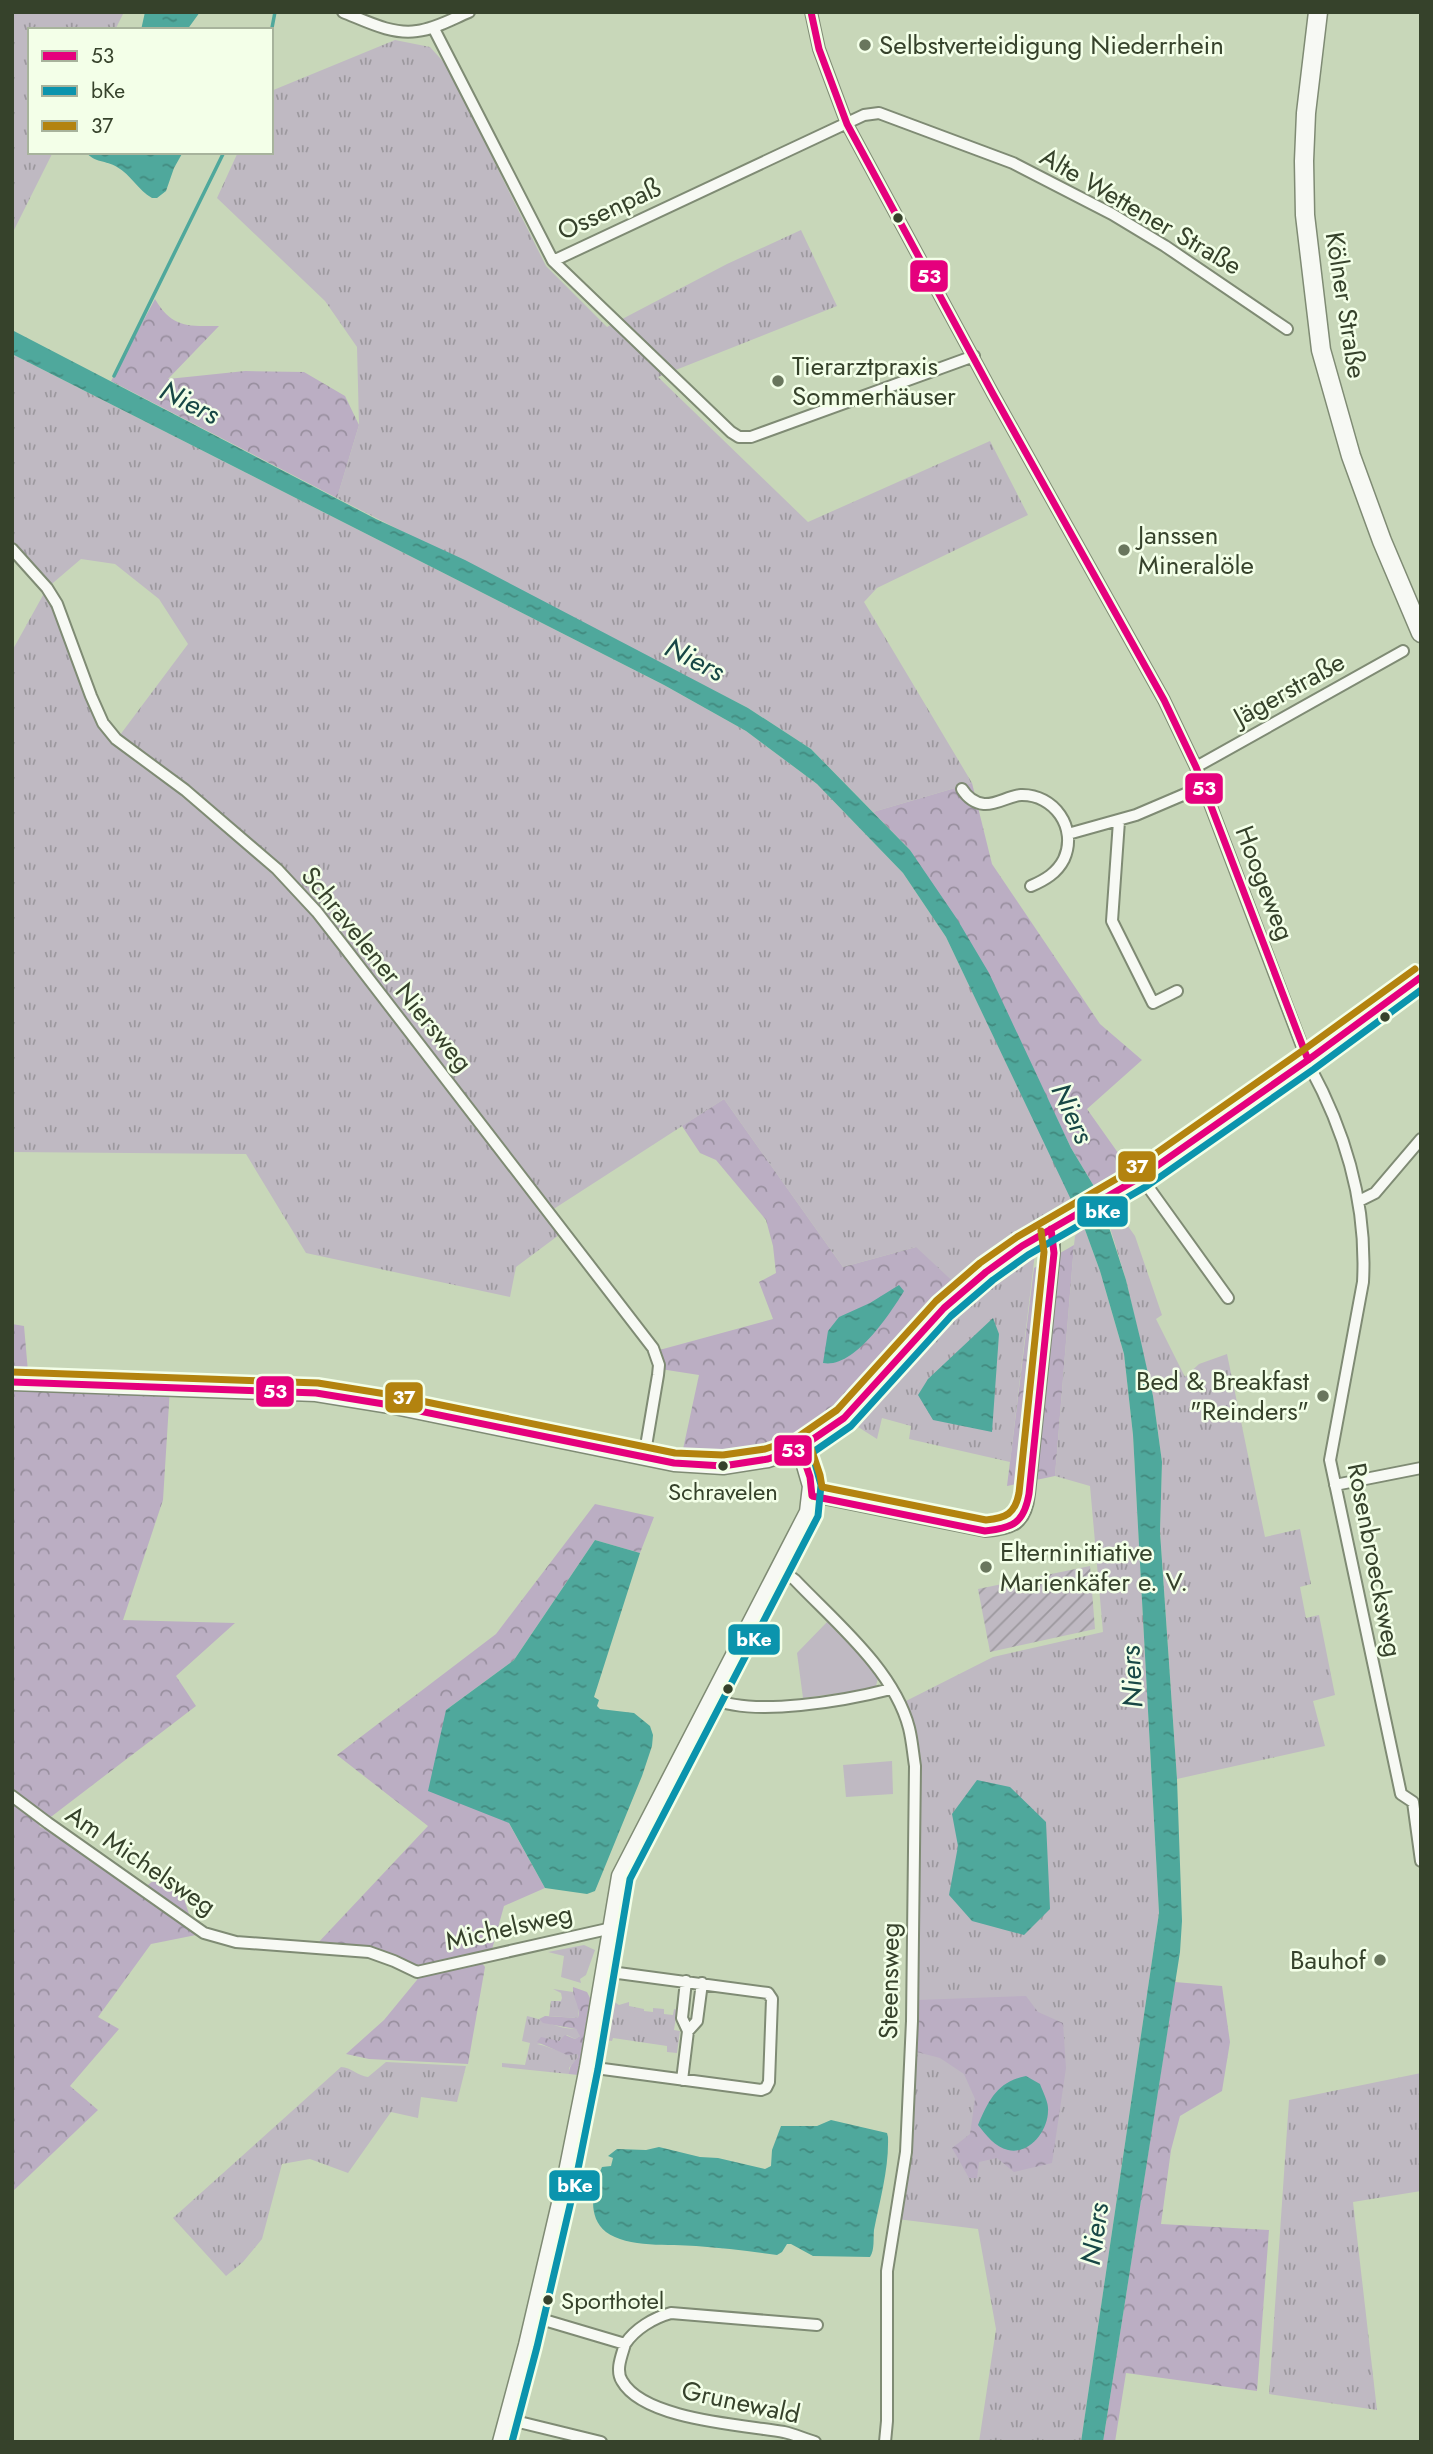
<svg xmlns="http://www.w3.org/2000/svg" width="1433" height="2454" viewBox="0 0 1433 2454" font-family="Jost,sans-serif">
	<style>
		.grass { fill: url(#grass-tufts); fill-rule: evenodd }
		.forest { fill: url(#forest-crowns) }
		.park { fill: #bfb9c2 }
		.garden { fill: url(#garden-furrows) }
		.water { fill: url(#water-ripples) }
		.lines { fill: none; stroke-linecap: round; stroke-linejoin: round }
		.stream { stroke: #4fa89c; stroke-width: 3.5 }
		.minor-casing { stroke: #7f8b74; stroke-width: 14 }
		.secondary-casing { stroke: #7f8b74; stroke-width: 19 }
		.primary-casing { stroke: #7f8b74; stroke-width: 21 }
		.minor { stroke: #f7f9f4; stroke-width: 10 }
		.secondary { stroke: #f7f9f4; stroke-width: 16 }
		.primary { stroke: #f7f9f4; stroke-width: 18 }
		.bus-1-casing { stroke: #f3ffe8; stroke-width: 12 }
		.bus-2-casing { stroke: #f3ffe8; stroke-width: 12 }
		.bus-3-casing { stroke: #f3ffe8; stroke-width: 12 }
		.bus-1 { stroke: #e5007d; stroke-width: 7 }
		.bus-2 { stroke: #0b94ad; stroke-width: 7 }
		.bus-3 { stroke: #b3830f; stroke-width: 7 }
		.poi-dot { fill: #69765d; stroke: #f3ffe8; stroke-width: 2.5 }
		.bus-dot { fill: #36422b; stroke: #f3ffe8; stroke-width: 2.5 }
		.labels { text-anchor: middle; stroke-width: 5; stroke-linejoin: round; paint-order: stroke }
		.bus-label { font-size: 24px; fill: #36422b; stroke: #f3ffe8 }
		.poi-label { font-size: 26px; fill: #36422b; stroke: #f3ffe8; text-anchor: start }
		.street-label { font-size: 26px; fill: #36422b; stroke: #f3ffe8 }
		.water-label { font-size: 28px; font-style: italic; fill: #174745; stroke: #f3ffe8 }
		.line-badge { stroke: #f3ffe8; stroke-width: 2.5 }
		.badge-label { font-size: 19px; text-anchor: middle; font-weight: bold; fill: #fff }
	</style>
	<defs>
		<pattern id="grass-tufts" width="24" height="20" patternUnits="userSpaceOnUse" patternTransform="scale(1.75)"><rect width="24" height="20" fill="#bfb9c2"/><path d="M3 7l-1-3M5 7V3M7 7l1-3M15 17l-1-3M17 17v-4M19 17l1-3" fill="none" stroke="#9c989e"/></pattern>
		<pattern id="forest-crowns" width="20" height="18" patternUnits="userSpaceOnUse" patternTransform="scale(1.75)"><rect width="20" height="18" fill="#bbaec3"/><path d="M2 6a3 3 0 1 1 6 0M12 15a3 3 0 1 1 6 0" fill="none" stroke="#998f9f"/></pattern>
		<pattern id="garden-furrows" width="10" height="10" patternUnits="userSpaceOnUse" patternTransform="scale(1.75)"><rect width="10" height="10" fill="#bfb9c2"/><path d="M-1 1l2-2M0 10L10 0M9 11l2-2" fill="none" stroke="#9c989e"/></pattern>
		<pattern id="water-ripples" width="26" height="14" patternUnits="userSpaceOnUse" patternTransform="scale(1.75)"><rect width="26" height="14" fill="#4fa89c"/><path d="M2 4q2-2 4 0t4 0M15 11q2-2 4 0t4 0" fill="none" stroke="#428a7f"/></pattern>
	</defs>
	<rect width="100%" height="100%" fill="#c8d7b9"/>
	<path class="grass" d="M12 12H124L115 30H30V152H53L12 234Z
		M395 40 430 47 458 78 483 139 546 266 607 327 727 264 801 230 837 306 658 377 808 522 990 441 1028 515 877 588 864 602 972 783 873 812 811 749 748 708 337 498 359 425 357 347 325 301 217 198 238 152H271V91Z
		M12 354 664 685 746 731 817 784 903 873 946 937 1075 1206 1000 1254 1036 1245 1010 1462 909 1439 911 1426 882 1418 877 1439 844 1418 916 1247 843 1267 724 1099 549 1212 563 1232 516 1267 510 1297 306 1253 246 1154 12 1152V651L47 588 12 550ZM81 559 115 564 159 599 188 644 117 739 91 696 47 588Z
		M1120 1215 1135 1236 1162 1315 1156 1319 1185 1377 1199 1364 1227 1354 1265 1537 1300 1529 1311 1584 1300 1587 1306 1618 1319 1615 1335 1695 1313 1701 1325 1746 1177 1779 1160 1531 1162 1462 1153 1396 1126 1280 1108 1221Z
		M1084 1227 1100 1271 1124 1354 1133 1435 1159 1913 1081 2442H979L996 2329 978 2229 897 2219 906 2152 915 1766 900 1704 993 1657 1103 1632 1090 1486 1055 1476 1074 1245 1075 1236Z
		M584 1945 595 1950 586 1975 580 1979 581 1983 561 1977 564 1956 548 1952Z
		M553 1989 573 1992 578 2004V2018L549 2016 551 2001H561L562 1998 561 1993Z
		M610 1999 619 2005 629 2002V2006L644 2009V2011L653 2012V2008L664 2009V2014L673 2015 674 2009 677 2010 674 2030 680 2031 677 2053 667 2052V2046L613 2038 612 2041 604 2040Z
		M527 2016C543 2019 557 2029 576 2029L580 2034V2036L575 2039 567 2035 559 2041 537 2044C552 2047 563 2055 577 2054L578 2057 569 2068V2074L502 2067V2063L525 2065 530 2043 522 2041Z
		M386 2062 466 2066 457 2102 421 2097 418 2118 391 2112 348 2173 310 2159 282 2164 262 2239 243 2262 226 2276 173 2218 341 2067C351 2067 358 2076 368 2077Z
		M1421 2073V2191L1353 2202 1377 2410 1269 2394 1289 2100Z"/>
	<path class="forest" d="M155 299C172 328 187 326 219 326L168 379 245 371 304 372 345 396 359 425 337 498 111 381Z
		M972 783 992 864 1100 1024 1142 1060 1087 1109 1133 1174 1098 1193 1071 1148 1038 1080 910 850 873 812Z
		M724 1099 843 1267 916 1247 962 1290 842 1410 803 1437 749 1456 680 1463 699 1375 654 1368 652 1352 773 1319 759 1282 776 1273 773 1246 766 1220 716 1160 700 1153 682 1126Z
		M1074 1245 1055 1476 1007 1486 1034 1268Z
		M12 1324 24 1326 29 1383 170 1388 163 1500 123 1620 235 1623 176 1676 196 1706 39 1826 144 1888 162 1874 180 1887 196 1935 151 1944 98 2017 119 2029 70 2086 98 2110 12 2192Z
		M595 1504 654 1517 640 1553 595 1540 514 1660 446 1710 545 1888 504 1906 491 1953 482 1956V1963L485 1967 468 2064 369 2059 346 2054 384 2020 421 1975 399 1956 316 1945 428 1826 337 1755 496 1634Z
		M1175 1982 1222 1986 1230 2042 1222 2091 1180 2116 1171 2150 1161 2224 1269 2230 1257 2391 1126 2373 1115 2442H1103Z
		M573 1987 587 1992 590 1998 578 2075 569 2074C569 2066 573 2063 578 2057L577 2054 567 2055 537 2042 541 2037 559 2041 565 2035 575 2039 580 2036 576 2029 543 2023 539 2019 545 2016 578 2018C581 2006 572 1998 573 1987Z
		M1026 1996 1038 2012 1063 2023 1066 2068 1052 2163 1014 2172 997 2158 979 2162 977 2178H969L952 2148 970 2134 975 2099 964 2074 940 2058 913 2051 917 2000Z"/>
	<path class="park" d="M827 1622 873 1669 878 1678 876 1686 855 1691 803 1698 797 1653Z
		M892 1761 893 1794 846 1797 843 1765Z"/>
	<path class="garden" d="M1090 1566 1095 1629 990 1652 978 1589Z"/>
	<path class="water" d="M145 12H200L187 30H141Z
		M86 152H183L174 168 166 191 157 198H152C138 190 131 175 117 167 106 160 94 163 86 152Z
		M12 330 376 519 465 560 748 708 811 749 910 850 957 919 989 973 1071 1148 1098 1193 1126 1280 1141 1342 1153 1396 1162 1462 1160 1532 1177 1779 1182 1921 1180 1952 1103 2442H1081L1159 1913 1133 1435 1124 1354 1100 1271 1084 1227 946 937 903 873 817 784 746 731 664 685 12 354Z
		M899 1285 904 1291C890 1314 854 1369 823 1363L828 1331 839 1317 870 1303Z
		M993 1318 999 1334 992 1432 933 1420 918 1395 928 1379Z
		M595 1540 640 1553 594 1697 599 1700 597 1706 600 1709 634 1713 650 1726 653 1735 652 1746 642 1776 595 1891 587 1894 545 1888 509 1823 428 1791 446 1710 514 1660Z
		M977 1780 1010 1787 1046 1822 1050 1909 1024 1935 972 1921 949 1895 958 1846 952 1814Z
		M1026 2076 1040 2084C1043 2092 1049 2103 1048 2111 1048 2130 1030 2155 1008 2150 995 2147 986 2135 978 2125 989 2100 997 2082 1026 2076Z
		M831 2120 887 2133 888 2137C889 2169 880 2199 874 2230 873 2239 875 2249 870 2257L813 2256 791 2244H787L782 2252 777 2255C750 2251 723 2248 696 2246 671 2244 627 2248 606 2232 586 2216 593 2187 602 2167L611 2166 613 2158 608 2156 617 2149 646 2150 659 2147 700 2157 718 2158 765 2169 771 2166 772 2150 781 2126H817Z"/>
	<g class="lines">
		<path class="stream" d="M271 33 275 12
			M114 376 224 152"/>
		<g class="minor-casing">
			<path id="minor" d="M343 12C366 21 392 35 417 31 435 29 452 19 469 12
				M811 12 819 49 847 124 993 394 1164 700 1196 767 1310 1067C1346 1133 1367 1206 1363 1282L1330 1460 1401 1794 1413 1802
				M433 27 553 261 864 115 879 113 1013 163 1112 214 1165 246 1287 329
				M553 261 731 432 739 437H751L974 356
				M12 549 47 588 57 604 91 696 103 723 116 739 185 790 277 869 317 912 342 944 653 1348 659 1365 658 1375 644 1458
				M1196 767 1403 651
				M962 789C967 797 975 803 984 804 997 805 1008 796 1021 795 1054 794 1078 828 1064 859 1057 873 1045 880 1031 886
				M1119 821 1112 921 1153 1003 1177 991
				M1068 834 1136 815 1204 786
				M1141 1177 1228 1298
				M1359 1201 1375 1193 1421 1139
				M1335 1485 1421 1468
				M812 1496 985 1531C1013 1529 1026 1524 1029 1494L1054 1253V1242L1051 1229
				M779 1568 795 1580C835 1622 894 1670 909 1728 912 1740 913 1753 915 1766L912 2021 906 2152 887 2271V2421L885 2442
				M712 1698C752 1718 848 1700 891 1689
				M12 1796 48 1823 204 1933 236 1942 369 1952 394 1961 417 1972 612 1928
				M1413 1802 1421 1861
				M686 1981 682 2018 688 2031
				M588 2067 761 2090 766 2088 769 2082 772 1999 768 1993 618 1973
				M682 2080 688 2031 697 2021 702 1983
				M534 2317 625 2344C622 2355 615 2370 622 2381 644 2420 744 2425 784 2432 794 2434 804 2439 815 2442
				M625 2344C635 2329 653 2318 671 2313L817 2325
				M507 2419 601 2442"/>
		</g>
		<g class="secondary-casing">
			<path id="secondary" d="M12 1382 316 1393 390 1405 674 1463 723 1466 768 1459 800 1448 844 1418 944 1308 986 1272 1022 1246 1141 1177 1308 1060 1421 977
				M501 2442 527 2345 565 2182 588 2067 620 1876 808 1512 811 1486 800 1448"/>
		</g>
		<g class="primary-casing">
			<path id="primary" d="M1318 12 1306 113 1304 161 1305 215 1321 350 1351 456 1382 541 1421 633"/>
		</g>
		<use href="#minor" class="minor"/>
		<use href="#secondary" class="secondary"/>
		<use href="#primary" class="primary"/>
		<g class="bus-1-casing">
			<path id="bus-1" d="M811 12 819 49 847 124 993 394 1164 700 1196 767 1308 1060
				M12 1382 316 1393 390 1405 674 1463 723 1466 768 1459 800 1448 844 1418 944 1308 986 1272 1022 1246 1141 1177 1308 1060 1421 977
				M800 1448 810 1477 812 1496 985 1531C1013 1528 1024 1523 1029 1494L1054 1253 1051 1229"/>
		</g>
		<g class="bus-2-casing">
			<path id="bus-2" d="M806 1457 851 1426 951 1316 993 1280 1028 1255 1147 1186 1314 1069 1421 990
				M512 2442 537 2347 575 2184 598 2069 630 1879 818 1516 821 1485 810 1445"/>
		</g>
		<g class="bus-3-casing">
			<path id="bus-3" d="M12 1372 318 1383 392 1395 675 1453 723 1455 765 1449 795 1439 837 1410 936 1301 980 1263 1017 1237 1135 1168 1302 1051 1415 969
				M810 1445 820 1475 822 1487 986 1520C1006 1518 1015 1514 1019 1493L1044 1252 1041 1231"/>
		</g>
		<use href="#bus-1" class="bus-1"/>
		<use href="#bus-2" class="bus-2"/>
		<use href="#bus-3" class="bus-3"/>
	</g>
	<g class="poi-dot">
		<circle cx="865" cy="45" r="7"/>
		<circle cx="778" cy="381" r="7"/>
		<circle cx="1124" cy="550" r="7"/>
		<circle cx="1323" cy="1396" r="7"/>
		<circle cx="986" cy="1567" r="7"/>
		<circle cx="1380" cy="1960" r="7"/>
	</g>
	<g class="bus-dot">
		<circle cx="898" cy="218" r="6"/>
		<circle cx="1385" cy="1017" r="6"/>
		<circle cx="723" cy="1466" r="6"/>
		<circle cx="728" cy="1689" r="6"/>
		<circle cx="548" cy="2300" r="6"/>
	</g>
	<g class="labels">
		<g class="bus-label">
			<text x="723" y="1500">Schravelen</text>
			<text x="561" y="2309" text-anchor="start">Sporthotel</text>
		</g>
		<g class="poi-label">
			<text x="879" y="54">Selbstverteidigung Niederrhein</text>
			<text x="792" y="375">Tierarztpraxis<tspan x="792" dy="30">Sommerhäuser</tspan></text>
			<text x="1138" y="544">Janssen<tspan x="1138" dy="30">Mineralöle</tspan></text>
			<text x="1309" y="1390" text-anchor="end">Bed &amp; Breakfast<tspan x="1309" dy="30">"Reinders"</tspan></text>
			<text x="1000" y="1561">Elterninitiative<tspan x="1000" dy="30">Marienkäfer e. V.</tspan></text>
			<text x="1366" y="1969" text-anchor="end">Bauhof</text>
		</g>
		<g class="street-label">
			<text transform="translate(609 209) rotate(-25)" y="9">Ossenpaß</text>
			<text transform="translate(1141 211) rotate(30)" y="9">Alte Wettener Straße</text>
			<text transform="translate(1346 305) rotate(81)" y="9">Kölner Straße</text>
			<text transform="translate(1289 689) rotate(-29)" y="9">Jägerstraße</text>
			<text transform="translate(1265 883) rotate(69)" y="9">Hoogeweg</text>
			<text transform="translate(387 969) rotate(51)" y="9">Schravelener Niersweg</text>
			<text transform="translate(1375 1560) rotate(79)" y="9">Rosenbroecksweg</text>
			<text transform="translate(141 1860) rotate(34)" y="9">Am Michelsweg</text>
			<text transform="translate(509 1927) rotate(-13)" y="9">Michelsweg</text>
			<text transform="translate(889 1981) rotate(-89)" y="9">Steensweg</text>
			<text transform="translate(741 2402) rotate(12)" y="9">Grunewald</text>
		</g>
		<g class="water-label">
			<text transform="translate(190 402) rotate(27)" y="10">Niers</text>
			<text transform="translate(695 659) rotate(27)" y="10">Niers</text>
			<text transform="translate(1073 1113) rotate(65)" y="10">Niers</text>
			<text transform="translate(1131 1677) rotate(-93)" y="10">Niers</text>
			<text transform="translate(1094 2234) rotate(-82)" y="10">Niers</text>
		</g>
	</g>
	<g class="line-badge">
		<rect x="909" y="259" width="40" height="34" rx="7" fill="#e5007d"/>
		<rect x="1184" y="772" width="40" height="33" rx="7" fill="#e5007d"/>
		<rect x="1117" y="1150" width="40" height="33" rx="7" fill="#b3830f"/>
		<rect x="1076" y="1195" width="53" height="33" rx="7" fill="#0b94ad"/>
		<rect x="255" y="1375" width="40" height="33" rx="7" fill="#e5007d"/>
		<rect x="384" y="1381" width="40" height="33" rx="7" fill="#b3830f"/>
		<rect x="773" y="1434" width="40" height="33" rx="7" fill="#e5007d"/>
		<rect x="727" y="1623" width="54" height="33" rx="7" fill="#0b94ad"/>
		<rect x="548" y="2169" width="53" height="33" rx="7" fill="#0b94ad"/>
	</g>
	<g class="badge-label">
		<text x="929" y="283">53</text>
		<text x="1204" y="795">53</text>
		<text x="1137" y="1173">37</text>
		<text x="1103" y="1218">bKe</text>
		<text x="275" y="1398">53</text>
		<text x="404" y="1404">37</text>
		<text x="793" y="1457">53</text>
		<text x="754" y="1646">bKe</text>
		<text x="575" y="2192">bKe</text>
	</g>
	<rect width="1433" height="2454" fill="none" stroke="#36422b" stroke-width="28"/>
	<rect x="28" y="28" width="245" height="126" fill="#f3ffe8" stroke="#a7b39c" stroke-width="2"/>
	<rect x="42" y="51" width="35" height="10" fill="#e5007d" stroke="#a7b39c" stroke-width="2"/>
	<text x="91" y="63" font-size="21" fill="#36422b">53</text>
	<rect x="42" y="86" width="35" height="10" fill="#0b94ad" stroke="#a7b39c" stroke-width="2"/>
	<text x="91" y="98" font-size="21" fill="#36422b">bKe</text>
	<rect x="42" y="121" width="35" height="10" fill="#b3830f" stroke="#a7b39c" stroke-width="2"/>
	<text x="91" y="133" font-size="21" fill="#36422b">37</text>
</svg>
